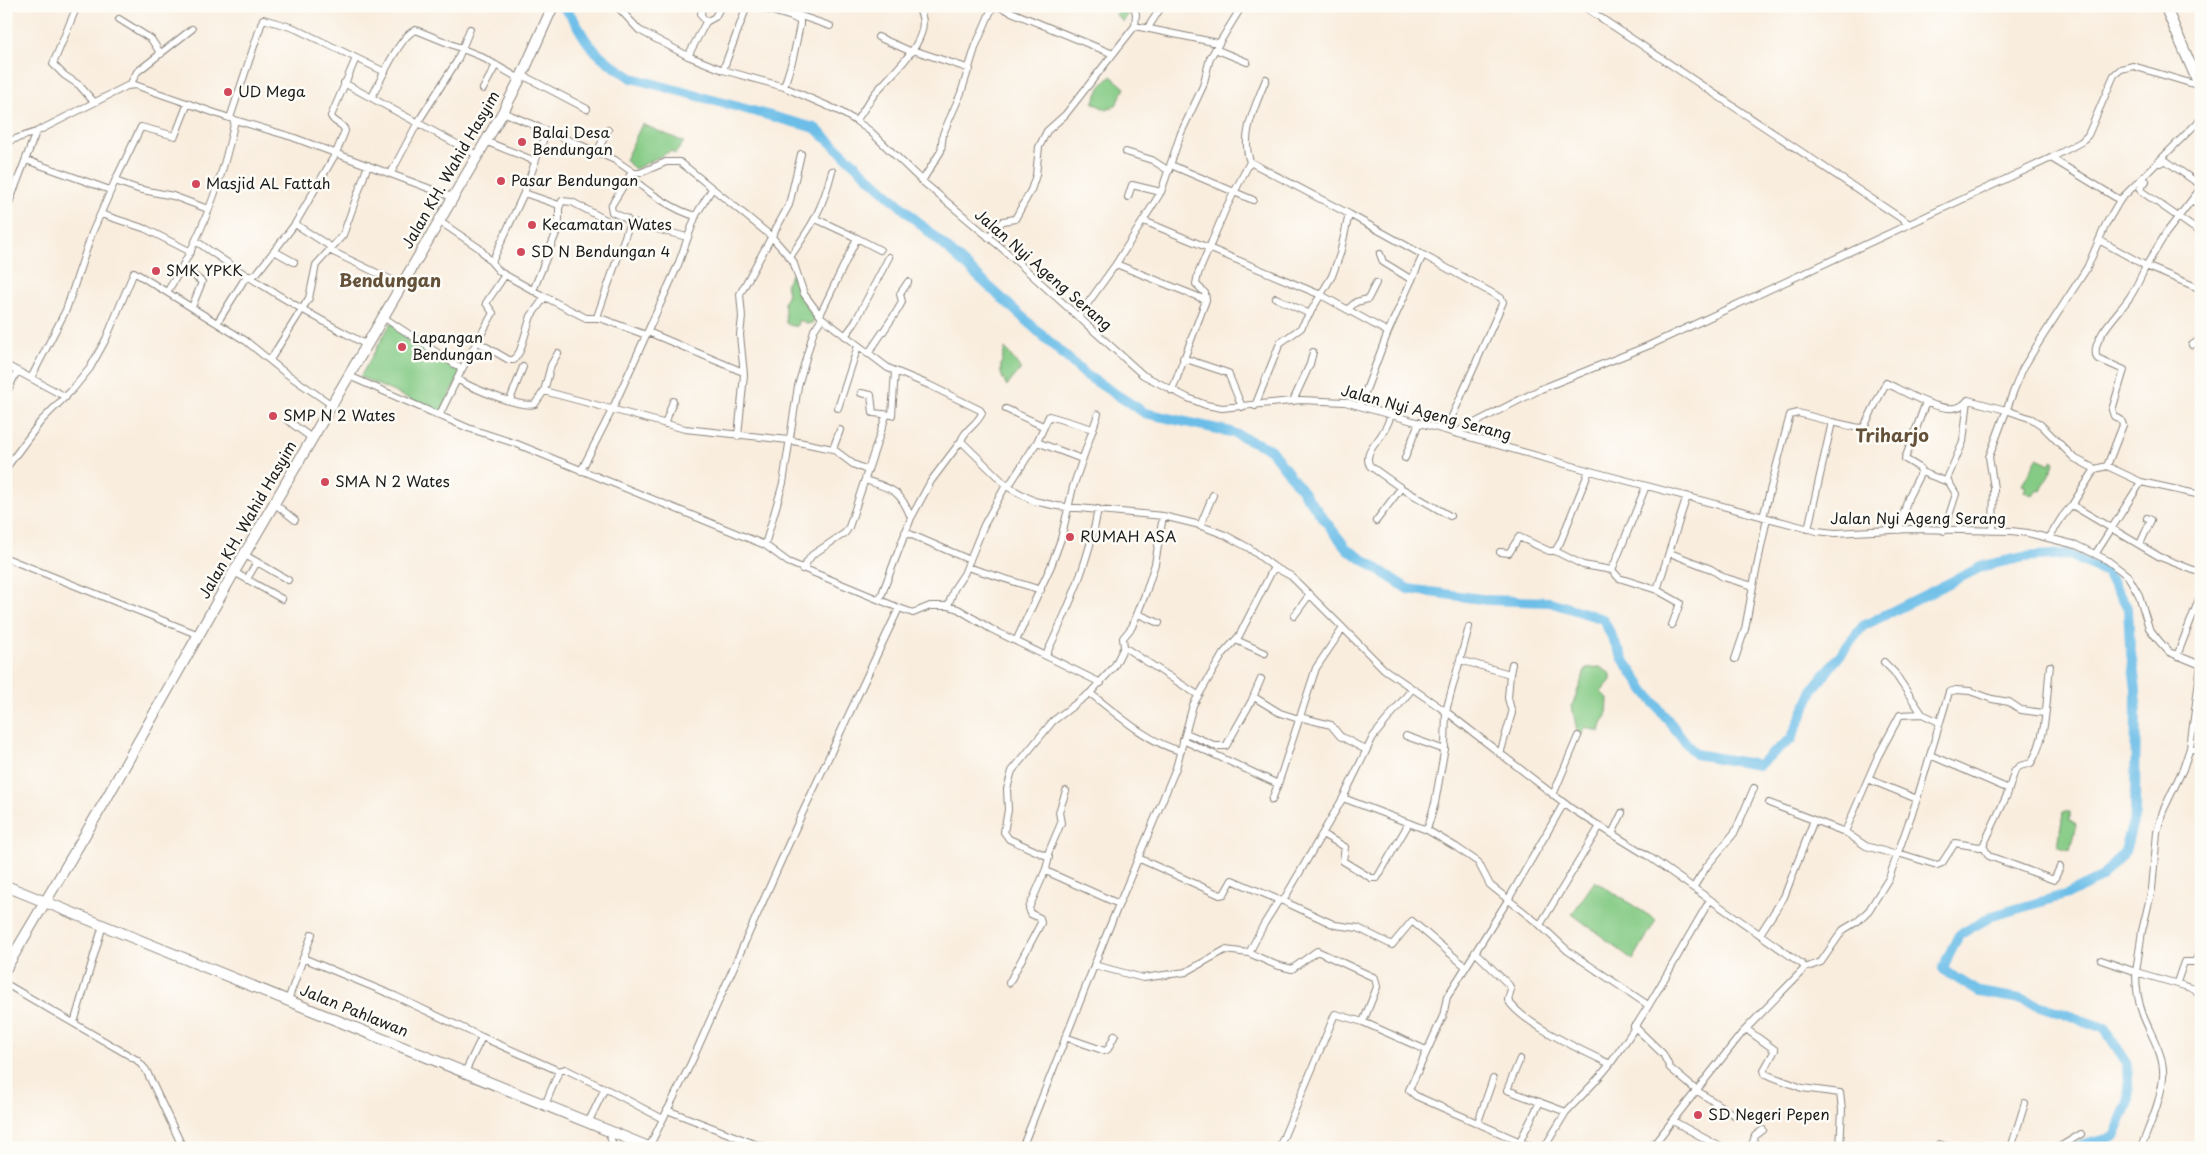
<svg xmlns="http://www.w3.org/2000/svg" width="2207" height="1154" viewBox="0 0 2207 1154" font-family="'Playpen Sans',sans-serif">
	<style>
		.green { fill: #85cb85; stroke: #507450 }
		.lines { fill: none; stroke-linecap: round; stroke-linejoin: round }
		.river { stroke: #6cbee8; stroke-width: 10 }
		.minor-casing { stroke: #8a847d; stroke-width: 8 }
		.primary-casing { stroke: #8a847d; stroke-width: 12 }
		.trunk-casing { stroke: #8a847d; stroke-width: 12 }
		.minor { stroke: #fff; stroke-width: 6 }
		.primary { stroke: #fff; stroke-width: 10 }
		.trunk { stroke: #fff; stroke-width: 10 }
		.poi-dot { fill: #d1495b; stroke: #fdfcf7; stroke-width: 2 }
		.labels { text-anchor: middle; stroke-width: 5; stroke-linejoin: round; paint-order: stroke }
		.poi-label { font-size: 15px; fill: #1c1c1c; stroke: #fdfcf7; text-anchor: start }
		.street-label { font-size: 15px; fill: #1c1c1c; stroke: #fdfcf7 }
		.quarter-label { font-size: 18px; font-weight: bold; fill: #64513a; stroke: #fdfcf7 }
	</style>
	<rect width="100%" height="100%" fill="#fdfcf7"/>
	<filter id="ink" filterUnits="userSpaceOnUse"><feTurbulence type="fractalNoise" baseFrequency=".02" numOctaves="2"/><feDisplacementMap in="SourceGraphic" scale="10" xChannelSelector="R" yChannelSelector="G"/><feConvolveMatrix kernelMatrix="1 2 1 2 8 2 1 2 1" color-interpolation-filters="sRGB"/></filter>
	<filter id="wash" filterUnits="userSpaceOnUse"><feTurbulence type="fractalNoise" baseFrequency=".0096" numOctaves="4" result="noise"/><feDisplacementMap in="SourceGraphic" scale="20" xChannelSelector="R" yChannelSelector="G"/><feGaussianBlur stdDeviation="1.12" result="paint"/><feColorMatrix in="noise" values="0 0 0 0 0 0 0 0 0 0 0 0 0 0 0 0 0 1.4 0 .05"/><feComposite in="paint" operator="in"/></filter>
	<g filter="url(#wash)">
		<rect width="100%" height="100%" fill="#f9edde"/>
		<path class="green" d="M1114 6H1133V8L1123 22 1116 15 1119 10Z
			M1111 76 1125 88 1116 105 1107 110 1093 103 1101 86Z
			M642 124 684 142 675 154 671 151 635 169 625 160Z
			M792 273 800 294 817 315 812 323 808 324 799 320 796 327 786 323 784 302 788 293 786 284Z
			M391 323 462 370 441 413 360 377Z
			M1005 348 1021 369 1007 386C997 371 1001 365 1005 348Z
			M2037 458 2050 464 2052 460 2055 462 2041 491 2037 490 2033 496 2024 491 2026 487 2022 485Z
			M1600 667 1611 674V680L1601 692 1608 699 1607 716 1602 723 1600 732 1585 727 1582 735 1577 731 1572 706 1586 668Z
			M2063 812H2070V820L2076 824 2070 850 2058 847Z
			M1595 881 1656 920 1633 960 1572 914Z"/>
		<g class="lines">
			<path class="river" d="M562 6C575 16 579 32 589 44 601 59 617 68 632 78L815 128 1086 375 1145 413 1231 432 1270 449 1347 549 1408 589 1488 600 1550 602 1603 619 1623 659 1645 691 1695 754 1758 765 1791 739 1814 688 1863 626 1983 566 2024 557 2067 554 2106 572 2128 608 2130 646 2136 689 2135 814 2125 851 2101 878 2068 894 1992 916 1959 935 1942 969 1979 992 2021 999 2104 1028 2127 1063 2129 1102 2114 1137 2072 1148"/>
		</g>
	</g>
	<g filter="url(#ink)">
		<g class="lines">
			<g class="minor-casing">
				<path id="minor" d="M77 6 53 64 64 75 79 85 94 102
					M617 6 639 30 688 56 723 70 784 87 839 111 856 121 870 131 922 181 1004 250 1143 375 1188 398 1206 405 1222 408 1301 400 1345 402 1594 472 1817 531 1835 533 1910 529 2011 531 2028 533 2076 545 2107 560 2128 576 2139 595 2149 628 2159 641 2169 652 2201 665
					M702 6 701 15 706 22
					M756 6 792 17
					M997 6 1113 54
					M1583 6 1908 223
					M795 14 830 26
					M119 19 151 39 161 54
					M1135 26 1218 43
					M1147 29 1162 6
					M878 37 912 52
					M1215 49 1247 62
					M913 50 970 69
					M688 56 706 22 715 17 721 6
					M723 70 747 6
					M522 75 587 109
					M344 83 477 155
					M130 85 137 72 192 29
					M784 87 793 58 800 25V21L792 17 796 6
					M483 89 496 65
					M372 97C379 83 401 33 416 30L480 56 520 79
					M503 112 615 160 634 173H640L666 162H680L771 236 793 261 804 294 822 318 888 368 929 385 980 410 982 413C978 424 965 429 961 441L1008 487 1034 501 1057 506 1163 516 1196 524 1225 535 1249 548 1274 567 1291 576 1384 669 1448 713 1572 809 1648 856 1802 964 1805 968 1742 1033 1651 1148
					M230 118 263 19 294 28 385 72
					M856 121C863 111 869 101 876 92 891 74 941 33 916 6
					M485 141 535 161
					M6 142 36 132 127 86 135 85 235 120 292 137 452 197
					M597 152 608 130
					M1126 152 1152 160 1169 171
					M2051 158 2120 200 2201 119
					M26 160 110 190
					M2160 163 2165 160 2196 182
					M1171 165 1253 200
					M391 173 418 122 457 61 470 29
					M630 176C644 190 677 212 696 216
					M115 181 141 127 175 136 188 103
					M922 181 941 151 943 134 961 93 976 45 993 6
					M2146 181 2140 189 2141 191 2201 233
					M2201 188 2166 233 2146 266 2201 289
					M524 193C532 172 538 152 547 131
					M1128 197 1132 185 1161 192
					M2192 200 2201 207
					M6 211 36 132
					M101 214 146 229 191 252
					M1349 214 1423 255 1388 332 1360 406
					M816 219 857 238 820 315
					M439 221 479 248 500 272 545 297 586 318H600L646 335
					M1144 221 1321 295 1388 332
					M630 222 687 237
					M295 224 331 247
					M988 237 1003 221 1015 219 1031 190 1036 175 1039 147 1047 131 1065 115 1135 26 1136 14 1134 6
					M857 238 880 250
					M2099 240 2146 266C2140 278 2135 291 2127 301 2118 314 2089 341 2097 358L2124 370 2112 410 2114 416 2121 420 2123 425 2107 466
					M196 241C250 280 308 314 367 345
					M329 250 402 285
					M274 251 294 262
					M1380 254 1383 262 1412 280
					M1423 255 1501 298 1503 302 1446 430
					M790 257C813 224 822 210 832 171
					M492 262 524 193 559 205
					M1116 264 1206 300
					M183 267 202 282 192 307
					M533 291 559 226V208L562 201 572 202 606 220
					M167 292C201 240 222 181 235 120
					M1276 298 1310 314
					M1348 309 1356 302 1368 299 1376 283
					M383 317 462 369
					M597 317 629 225 627 219 612 212 611 206 632 172
					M1078 317 1116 264 1161 192 1181 133 1203 86 1210 58 1242 6
					M217 323 244 280 257 273 295 224 336 153 345 131C344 123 334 124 331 116L356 58
					M648 332 743 372
					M845 336 854 324 889 257
					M478 342 509 360H514L520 351 531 316 545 297
					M2192 345 2201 339
					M868 354 897 311 902 302 900 294 908 282
					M1183 358 1228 373 1242 407
					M270 360 309 298 316 265 343 235 368 165
					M6 365 66 397
					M349 376 468 428 517 444 765 545 788 562 899 608 913 613 930 606H948L958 609 991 629 1101 683
					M31 378 66 310 92 233 115 181 138 189 173 196 208 209
					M457 379C470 387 521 409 535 404L544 391 685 429 788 440 833 449 853 464 867 470
					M544 391 551 365 558 353
					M1172 391 1206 300 1205 293 1196 284 1198 274 1226 208 1250 162
					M861 393 871 395 873 413 892 415 895 372
					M6 394 17 371
					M510 400 523 367
					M1293 401 1310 364 1313 352
					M1255 406 1280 343 1301 328 1332 276 1340 254 1349 214 1250 162C1240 134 1256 105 1266 79
					M838 408 858 346
					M1006 409 1043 426
					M1391 415C1389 421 1386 428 1382 434 1376 444 1363 454 1370 466L1401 488 1450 516
					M439 416 462 369 493 313 486 303 505 275
					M287 420 313 439
					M665 424 673 401
					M1455 433 1541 389 1650 345 2051 158 2081 142 2088 135 2114 75 2121 69 2133 66 2200 86
					M738 436 744 375 740 335 742 317 740 294 789 205 801 154
					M1037 442 1082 459
					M833 449 840 430
					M1405 458 1419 422
					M6 468 41 421 73 389 90 368 106 339 134 272 246 341 284 372 332 405
					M581 471 612 410 678 265 696 215 712 189
					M1921 472 1948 482
					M865 480C892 489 900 489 911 518
					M2141 482 2201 495
					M1646 486 1612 570 1619 578 1657 590 1687 496
					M1008 487 1037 442 1049 416 1093 429
					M275 504 295 520
					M2072 505 2095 469 2107 466 2141 482 2096 553
					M1163 516 1155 564 1146 592 1132 627 1123 638 1124 647 1114 667 1090 693C1115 713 1150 744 1181 751
					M1763 517 1790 415 1798 413 1832 422
					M1376 521 1401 488
					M1200 526 1213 495
					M1808 529 1832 422 1859 428 1864 427 1886 383C1904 391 1951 421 1966 402
					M1899 530 1908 498 1921 472 1920 468 1905 459 1926 402
					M1944 531 1956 494 1947 479 1963 442 1968 400 2006 410 2032 419 2041 425 2074 458 2095 469
					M1993 531 1994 488 1989 457 2014 390 2023 368 2041 339 2087 268 2106 224 2120 200
					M905 532 970 560
					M2049 538 2062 517 2072 505 2160 557 2201 573
					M2140 544 2151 520 2147 518
					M765 545 783 483 798 386 814 330 822 318
					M1555 551 1583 565 1612 570
					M1500 552 1509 553 1519 537 1549 551H1555L1560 543 1589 471
					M1670 553 1711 569 1723 577 1753 586 1767 518
					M245 555 288 580
					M6 558 199 635
					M967 567 1041 590
					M802 569 812 555 845 533 849 527 886 416
					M234 572 282 599
					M247 579 257 562
					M1657 590 1680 603 1672 625
					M880 599 911 518 931 481 961 441
					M948 606 954 589 964 574 984 525 1006 485
					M1138 614 1159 623
					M1294 616 1310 594
					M1236 640 1265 653
					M1016 641 1051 566 1061 539 1073 487 1098 414
					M1124 647 1198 695
					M1046 655C1069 607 1089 562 1098 509
					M2177 656 2201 594
					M1735 659 1745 629 1753 586
					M1460 660 1510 674 1508 698 1512 713 1500 754
					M1884 662 1894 672 1922 714
					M2201 665 2190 748 2183 769 2163 811 2157 832 2152 889 2142 931 2136 972 2195 989 2201 998
					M1510 674 1512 664
					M1412 689 1373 737 1343 798 1283 901 1335 925 1358 928 1392 945 1412 921 1465 966
					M1090 693 1053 721 1012 771 1007 789 1008 810 1004 832 1009 839 1049 857 1046 869 1048 872 1119 904
					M1254 697 1280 713 1299 719
					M1299 717 1331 725 1340 736 1366 750
					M1186 733 1216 746H1226L1251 702 1261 679
					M1406 736 1445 750
					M1183 740 1278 784 1272 800
					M2190 748 2201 752
					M1930 755 2009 789
					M1278 784 1316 668 1343 628
					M1553 795 1578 736
					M1343 798 1427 830 1456 847 1478 862 1490 885 1540 925
					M1917 799 1868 779 1878 756 1900 715 1922 714 1939 722
					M1769 803 1845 832 1866 846 1897 855
					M1600 826 1540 925 1568 951 1648 1005
					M1427 830 1435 803 1445 747 1446 711 1469 627
					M1845 832 1868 779
					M1322 834 1345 847 1343 861 1371 878H1377L1409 823
					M1612 834 1622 813
					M1983 846 1989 856 2054 880 2060 867
					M2201 849V859
					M1898 853 1937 865 1942 863 1955 843 1979 847 1983 846 2007 795 2015 770 2020 766 2031 763C2048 736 2046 697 2050 666
					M1047 856 1061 823 1059 812 1066 791
					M1138 858 1220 895 1224 894 1232 880 1279 900
					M1693 888 1707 866 1735 832 1754 788
					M1760 934 1784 897 1814 820
					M1475 952 1509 985 1511 989 1508 1000C1521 1023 1585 1052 1610 1064
					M1249 953 1276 965 1292 969 1317 951 1375 978 1377 987 1363 1022
					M303 958 395 996 482 1037
					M2101 960 2136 972C2136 986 2138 1002 2143 1015 2150 1034 2165 1055 2163 1077 2161 1101 2149 1126 2141 1148
					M1094 965 1143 978 1186 972 1225 950 1249 953 1264 924 1279 900 1283 901
					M1805 968 1821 962 1843 930 1858 921 1869 910 1889 878 1917 799 1949 692 1956 690 1970 691 1992 699 2009 702 2021 710 2044 713
					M2177 982 2184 962H2195L2201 948
					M1009 983 1041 923 1040 918 1031 914 1029 908 1046 869
					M6 984 137 1060 146 1070 183 1148
					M288 1000 312 934
					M74 1023 103 925
					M1634 1026 1663 1054 1670 1068 1696 1090 1734 1115
					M1746 1029 1775 1050 1764 1070 1765 1074 1802 1088 1840 1093 1842 1110 1840 1148
					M1065 1037 1105 1051 1108 1049 1115 1035
					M1520 1059 1507 1090 1566 1112C1581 1096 1597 1081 1610 1064 1648 1012 1677 955 1710 900
					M465 1072 482 1037 559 1071
					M545 1105 559 1071 565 1069 614 1093 663 1119
					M667 1110 765 1148
					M1673 1121 1722 1148
					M1478 1122 1493 1079
					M588 1123 605 1088
					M608 1131 614 1148
					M1520 1141 1540 1102
					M1939 1144 1950 1148
					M6 1146 9 1148
					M649 1147 691 1063 801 816 899 608
					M1022 1148 1109 928 1176 768 1193 705 1223 654 1239 636 1274 567
					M1279 1148 1335 1014 1363 1022 1426 1050
					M1534 1148 1416 1096 1409 1090 1443 1016 1447 997 1508 900 1564 803
					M1544 1148 1566 1112
					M1751 1148 1755 1136 1763 1130
					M2011 1148 2025 1103
					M2058 1148 2081 1134"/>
			</g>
			<g class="primary-casing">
				<path id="primary" d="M6 886 651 1148
					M6 968 105 801 234 572 503 112 522 75 553 6"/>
			</g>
			<g class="trunk-casing">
				<path id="trunk" d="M2165 6 2201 89"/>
			</g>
			<use href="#minor" class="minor"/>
			<use href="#primary" class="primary"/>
			<use href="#trunk" class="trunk"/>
		</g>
	</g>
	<g class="poi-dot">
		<circle cx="228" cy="92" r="5"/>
		<circle cx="522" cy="142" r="5"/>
		<circle cx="501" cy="181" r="5"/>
		<circle cx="196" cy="184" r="5"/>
		<circle cx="532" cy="225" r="5"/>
		<circle cx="521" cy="252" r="5"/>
		<circle cx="156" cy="271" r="5"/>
		<circle cx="402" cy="347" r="5"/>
		<circle cx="273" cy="416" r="5"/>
		<circle cx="325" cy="482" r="5"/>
		<circle cx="1070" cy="537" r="5"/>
		<circle cx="1698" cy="1115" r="5"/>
	</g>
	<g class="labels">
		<g class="poi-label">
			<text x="238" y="97">UD Mega</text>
			<text x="532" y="138">Balai Desa<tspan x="532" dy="17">Bendungan</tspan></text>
			<text x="511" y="186">Pasar Bendungan</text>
			<text x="206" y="189">Masjid AL Fattah</text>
			<text x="542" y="230">Kecamatan Wates</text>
			<text x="531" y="257">SD N Bendungan 4</text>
			<text x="166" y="276">SMK YPKK</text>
			<text x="412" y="343">Lapangan<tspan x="412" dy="17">Bendungan</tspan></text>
			<text x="283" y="421">SMP N 2 Wates</text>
			<text x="335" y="487">SMA N 2 Wates</text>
			<text x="1080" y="542">RUMAH ASA</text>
			<text x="1708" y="1120">SD Negeri Pepen</text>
		</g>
		<g class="street-label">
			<text transform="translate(451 170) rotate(-60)" y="5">Jalan KH. Wahid Hasyim</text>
			<text transform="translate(1043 270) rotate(41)" y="5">Jalan Nyi Ageng Serang</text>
			<text transform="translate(1426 413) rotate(15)" y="5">Jalan Nyi Ageng Serang</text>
			<text x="1918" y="524">Jalan Nyi Ageng Serang</text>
			<text transform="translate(248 520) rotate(-60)" y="5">Jalan KH. Wahid Hasyim</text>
			<text transform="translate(354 1011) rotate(22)" y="5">Jalan Pahlawan</text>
		</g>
		<g class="quarter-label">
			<text x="390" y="287">Bendungan</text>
			<text x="1892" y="442">Triharjo</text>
		</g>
	</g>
	<rect width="2207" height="1154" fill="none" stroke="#fdfcf7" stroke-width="25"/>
</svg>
